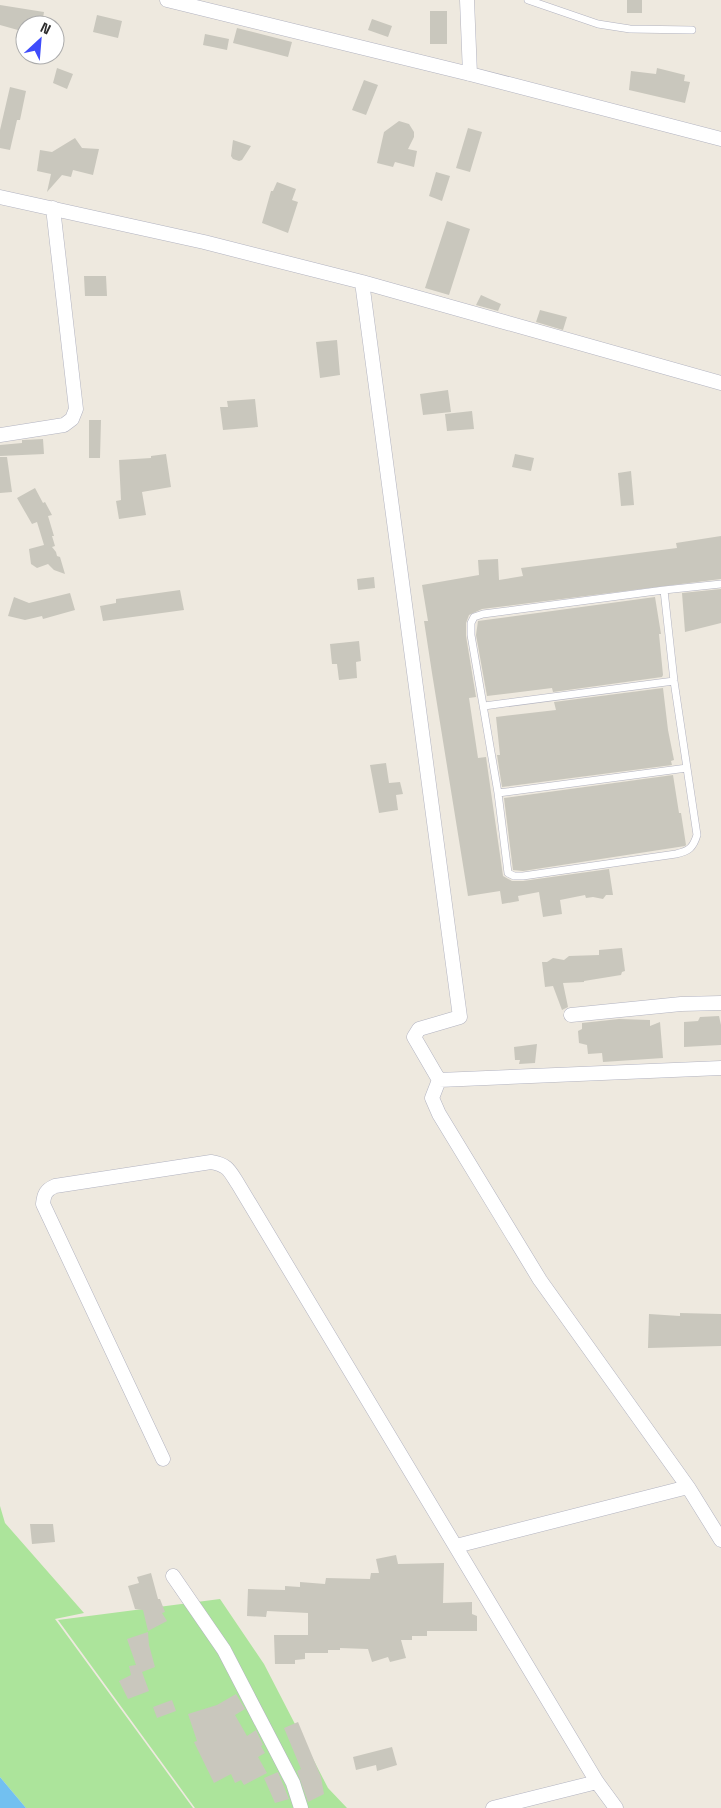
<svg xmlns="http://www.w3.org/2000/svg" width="721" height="1808" viewBox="0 0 721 1808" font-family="'Space Grotesk',sans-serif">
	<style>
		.green { fill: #ace49b }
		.water { fill: #72c0f0 }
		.building { fill: #c9c7bd }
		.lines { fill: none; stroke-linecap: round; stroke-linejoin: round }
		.lane-casing { stroke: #b2b3c0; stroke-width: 8 }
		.street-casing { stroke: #b2b3c0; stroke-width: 15 }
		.lane { stroke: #fff; stroke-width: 7 }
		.street { stroke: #fff; stroke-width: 14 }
	</style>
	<rect width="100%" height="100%" fill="#eee9df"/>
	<path class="green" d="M0 1506 5 1523 84 1613 55 1619 193 1808H26L0 1777Z
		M220 1599 264 1664 328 1788 347 1808H195L58 1620Z"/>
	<path class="water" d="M0 1777 26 1808H0Z"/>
	<path class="building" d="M627 0H642V13H627Z
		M0 5 44 12 42 25H25V32L0 25Z
		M430 11H447V44H430Z
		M97 15 122 21 118 38 93 32Z
		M372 19 392 26 388 37 368 30Z
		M237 28 292 42 288 57 233 43Z
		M205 34 229 39 227 50 203 45Z
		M57 68 73 74 67 89 53 83Z
		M657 68 685 75 684 81 690 82 685 103 629 90 631 71 656 74Z
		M364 80 378 85 366 115 352 110Z
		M10 87 26 91 20 120H17L10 150 0 148V130Z
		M399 121 409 124 414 132V137L408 149 417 151 414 167 395 162 393 167 377 163 384 132Z
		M468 128 482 132 470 172 456 168Z
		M75 138 82 148 99 149 93 175 73 170 71 177 62 175 47 192 51 174 37 171 40 150 52 152Z
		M233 140 251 146 242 160 239 161 233 159 231 156Z
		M436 172 450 176 442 201 429 196Z
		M277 182 296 189 292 200 298 202 288 233 262 223 271 191H273Z
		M447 221 470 229 449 295 425 288Z
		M84 276H106L107 296H85Z
		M481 295 501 304 498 311 476 305Z
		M540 310 567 317 563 330 536 322Z
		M337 340 340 375 320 378 316 342Z
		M448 390 451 412 423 415 420 394Z
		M255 399 258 427 223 430 220 407H228L227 401Z
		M472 411 474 429 447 431 445 414Z
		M89 420H101L100 458H89Z
		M43 439 44 454 0 456V445L22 443V440H24Z
		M166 454 171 487 142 492 146 515 119 519 116 501 121 500 119 460 151 458V456Z
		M515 454 534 458 531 471 512 467Z
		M0 457H7L12 492 0 493Z
		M631 471 634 505 621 506 618 473Z
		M35 488 43 503 45 502 52 515 48 516 54 536H52L55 546 52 547 56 552 57 556 60 557 65 574 54 570 48 564 37 568 31 564 29 549 44 545 37 522 32 524 17 498Z
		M721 536V579L482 609 469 615 466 623V636L476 697 469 698 478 758 486 757 503 876 512 881H523L609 869 613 895H606L603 899 593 897 586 898 585 895 560 900 562 914 543 917 539 892 518 896 519 901 502 904 500 891 468 896 432 673 424 621H428L422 585 479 575 478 560 498 559 499 580 523 576 521 568 677 548 676 543Z
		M374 577 375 588 358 590 357 579Z
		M721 589V623L685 632 682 593Z
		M180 590 184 610 103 621 100 606 116 603V599Z
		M70 593 75 610 43 619 42 616 25 620 8 616 14 597 29 603Z
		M655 597 661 634H659L663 675 662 677 553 692 552 688 487 696 476 635 478 621Z
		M359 641 361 661 356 662 357 678 339 680 337 664H332L330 644Z
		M663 688 668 730 674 760 671 761 672 765 502 787 497 755H500L496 717 556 710 554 702Z
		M386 763 389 783 400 782 403 794 396 795 398 810 379 813 370 765Z
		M673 775 679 813H681L686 845 685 846 523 871 513 870 504 798Z
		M622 948 625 971 622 972 621 975 584 981V982L563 983 568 1007 562 1010 553 986 545 987 542 962H547L553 958 564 960 569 956 599 955V950Z
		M719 1016 721 1025V1045L684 1047V1022L698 1021 700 1017Z
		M619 1019 650 1020V1026L660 1022 663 1058 603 1062 602 1053 588 1054 587 1045 579 1043 578 1031 582 1029V1023Z
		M537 1044 535 1063 519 1064 520 1060H515L514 1047Z
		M680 1313 721 1314V1346L648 1348 649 1314 680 1316Z
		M30 1524H53L55 1542 32 1544Z
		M396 1555 398 1564 444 1563 443 1603 472 1602V1614L477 1616V1631H427V1636H412V1640H401L406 1658 390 1662 388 1657 372 1662 368 1649 340 1648V1650H328V1653H305V1659L295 1660V1664H275L274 1635H308V1613L267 1611 266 1617 247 1616 248 1589 285 1590V1586L300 1587V1582L325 1584 326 1578 370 1579 371 1573H379L376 1559Z
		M151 1573 158 1599H160L165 1612 162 1613 167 1621 148 1631 143 1610 135 1609 128 1586 139 1583 137 1577Z
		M148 1632 149 1645 155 1667 142 1672 149 1691 128 1699 119 1681 131 1675 129 1666 136 1665 127 1639Z
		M236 1694 245 1709 235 1715 247 1736 256 1730 263 1745 261 1746 265 1753 258 1757 267 1773 244 1785 241 1780 235 1783 231 1774 214 1783 194 1742 197 1741 188 1714 217 1705Z
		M172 1700 176 1711 157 1718 153 1707Z
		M298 1722 321 1777 324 1794 308 1802 297 1771 301 1769 284 1728Z
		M392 1747 397 1765 377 1771 376 1765 356 1770 353 1757Z
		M278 1772 289 1799 275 1803 264 1778Z"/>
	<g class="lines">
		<g class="lane-casing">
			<path id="lane" d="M528 0 598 24 630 29 692 30
				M664 590 674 681 697 835C693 848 689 851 676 854L523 876H514L508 873 498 793 471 635V623L474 617 483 614Z
				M664 590 721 584
				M484 706 674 681
				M498 793 687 768"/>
		</g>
		<g class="street-casing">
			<path id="street" d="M167 0 470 74 721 139
				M467 0 470 74
				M0 197 204 242 362 282 721 383
				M362 282 460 1017 419 1029 414 1037 439 1080 432 1098 439 1114 540 1280 688 1487 721 1540
				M0 435 64 425 72 419 76 409 53 208
				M571 1015 681 1004 721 1003
				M439 1080 721 1068
				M163 1459 43 1204C44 1194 46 1190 55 1186L211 1162C228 1165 229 1170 238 1184L597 1782 616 1808
				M456 1546 688 1487
				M173 1576 224 1650 293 1783 301 1808
				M493 1808 597 1782"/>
		</g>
		<use href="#lane" class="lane"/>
		<use href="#street" class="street"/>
	</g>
	<g transform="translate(40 40) rotate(26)"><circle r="24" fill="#ffffff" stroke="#ababab"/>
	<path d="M0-4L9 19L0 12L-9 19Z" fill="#3f4cfb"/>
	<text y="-8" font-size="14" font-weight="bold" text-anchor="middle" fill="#2c2c2c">N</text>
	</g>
</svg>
